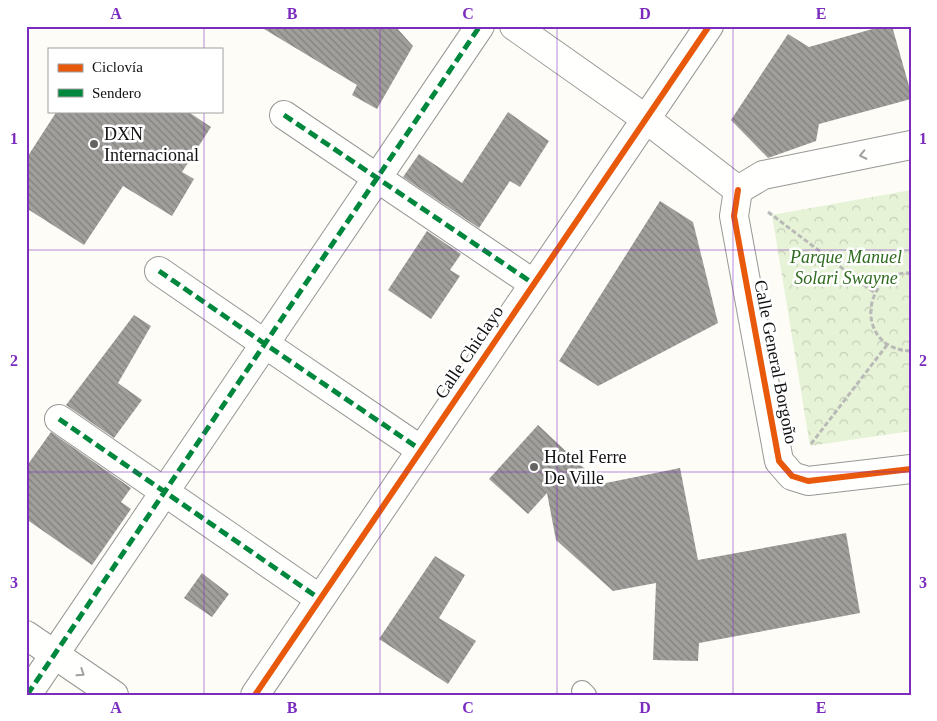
<svg xmlns="http://www.w3.org/2000/svg" width="937" height="721" viewBox="0 0 937 721" font-family="'Times New Roman',serif">
	<style>
		.park { fill: url(#park-crowns) }
		.building { fill: url(#building-back-hatch) }
		.lines { fill: none; stroke-linecap: round; stroke-linejoin: round }
		.lane-casing { stroke: #979795; stroke-width: 22 }
		.street-casing { stroke: #979795; stroke-width: 30 }
		.path { stroke: #b9b9b8; stroke-width: 3; stroke-dasharray: 5 2.5; stroke-linecap: butt }
		.lane { stroke: #fffffe; stroke-width: 20 }
		.street { stroke: #fffffe; stroke-width: 28 }
		.quiet { stroke: #00873e; stroke-width: 5; stroke-dasharray: 10 5; stroke-linecap: butt }
		.cycleway-casing { stroke: #fff; stroke-width: 9 }
		.cycleway { stroke: #e8590c; stroke-width: 6 }
		.oneway { stroke: #a0a09f }
		.grid { fill: none; stroke: #7b2cbf; stroke-width: 1; stroke-opacity: 0.55 }
		.poi-dot { fill: #646362; stroke: #fff; stroke-width: 2 }
		.labels { text-anchor: middle; stroke-width: 5; stroke-linejoin: round; paint-order: stroke }
		.poi-label { font-size: 18px; fill: #111; stroke: #fff; text-anchor: start }
		.park-label { font-size: 18px; font-style: italic; fill: #2f6b1f; stroke: #fff }
		.street-label { font-size: 18px; fill: #111; stroke: #fff }
		.neatline { fill: none; stroke: #7b2cbf; stroke-width: 2 }
		.grid-label { font-size: 16px; text-anchor: middle; font-weight: bold; fill: #7b2cbf }
	</style>
	<defs>
		<pattern id="park-crowns" width="20" height="18" patternUnits="userSpaceOnUse" patternTransform="scale(1.25)"><rect width="20" height="18" fill="#e7f3d7"/><path d="M2 6a3 3 0 1 1 6 0M12 15a3 3 0 1 1 6 0" fill="none" stroke="#c5cfb8"/></pattern>
		<pattern id="building-back-hatch" width="6" height="6" patternUnits="userSpaceOnUse" patternTransform="scale(1.25)"><rect width="6" height="6" fill="#a19f9c"/><path d="M-1 5l2 2M0 0l6 6M5-1l2 2" fill="none" stroke="#82807e"/></pattern>
	</defs>
	<rect width="100%" height="100%" fill="#fdfcf7"/>
	<path class="park" d="M911 190V431L810 446 772 215Z"/>
	<path class="building" d="M259 26H395L413 46 377 109 352 95 357 85Z
		M883 26H892L911 93V99L819 124 816 141 768 158 731 120 788 34 809 47Z
		M57 111H187L211 127 182 172 194 179 172 216 123 186 84 245 26 208V159Z
		M508 112 549 141 520 187 510 181 479 228 403 177 419 154 462 183Z
		M660 201 693 222 718 323 598 386 559 361Z
		M427 231 461 254 450 270 460 276 431 319 388 290Z
		M134 315 151 326 118 383 142 400 114 438 66 405Z
		M538 425 601 484 680 468 698 560 846 533 860 613 699 643 698 661 653 660 656 583 613 591 556 540 547 493 528 514 489 479Z
		M51 432 131 488 121 502 131 509 92 565 26 519V467Z
		M435 556 465 575 439 618 476 641 448 684 379 639Z
		M202 573 229 594 212 617 184 598Z"/>
	<g class="lines">
		<g class="lane-casing">
			<path id="lane" d="M582 691 586 695"/>
		</g>
		<g class="street-casing">
			<path id="street" d="M514 26 646 119 738 190
				M284 115 534 284
				M738 190 734 216 779 461 792 476 808 481 911 469
				M738 190 763 175 911 145
				M159 271 265 344 421 450
				M59 419 320 599
				M26 635 114 695
				M27 695 480 26
				M255 695 709 26"/>
		</g>
		<path class="path" d="M768 212 875 293
			M911 273C862 270 853 349 911 351
			M811 444 887 345"/>
		<use href="#lane" class="lane"/>
		<use href="#street" class="street"/>
		<path class="quiet" d="M284 115 534 284
			M159 271 265 344 421 450
			M59 419 320 599
			M27 695 480 26"/>
		<g class="cycleway-casing">
			<path id="cycleway" d="M738 190 734 216 779 461 792 476 808 481 911 469
				M255 695 709 26"/>
		</g>
		<use href="#cycleway" class="cycleway"/>
	</g>
	<defs><path id="oneway-chevron" d="M-2-3.5L2.5 0L-2 3.5" fill="none" stroke-width="1.6" stroke-linecap="round" stroke-linejoin="round" transform="scale(1.25)"/></defs>
	<g class="oneway">
		<use href="#oneway-chevron" transform="translate(863 155) rotate(168)"/>
		<use href="#oneway-chevron" transform="translate(81 673) rotate(34)"/>
	</g>
	<path class="grid" d="M204 26V49M380 26V695M557 26V695M733 26V695M204 111V695M26 250H911M26 472H911"/>
	<g class="poi-dot">
		<circle cx="94" cy="144" r="5"/>
		<circle cx="534" cy="467" r="5"/>
	</g>
	<g class="labels">
		<g class="poi-label">
			<text x="104" y="140">DXN<tspan x="104" dy="21">Internacional</tspan></text>
			<text x="544" y="463">Hotel Ferre<tspan x="544" dy="21">De Ville</tspan></text>
		</g>
		<g class="park-label">
			<text x="846" y="263">Parque Manuel<tspan x="846" dy="21">Solari Swayne</tspan></text>
		</g>
		<g class="street-label">
			<text transform="translate(469 352) rotate(-56)" y="6">Calle Chiclayo</text>
			<text transform="translate(776 362) rotate(79)" y="6">Calle General Borgoño</text>
		</g>
	</g>
	<rect width="937" height="721" fill="none" stroke="#ffffff" stroke-width="55"/>
	<rect x="48" y="48" width="175" height="65" fill="#ffffff" stroke="#a0a0a0"/>
	<rect x="58" y="64" width="25" height="8" fill="#e8590c" stroke="#a0a0a0"/>
	<text x="92" y="72" font-size="15" fill="#111111">Ciclovía</text>
	<rect x="58" y="89" width="25" height="8" fill="#00873e" stroke="#a0a0a0"/>
	<text x="92" y="98" font-size="15" fill="#111111">Sendero</text>
	<rect x="28" y="28" width="882" height="666" class="neatline"/>
	<g class="grid-label">
		<text x="116" y="19">A</text>
		<text x="292" y="19">B</text>
		<text x="468" y="19">C</text>
		<text x="645" y="19">D</text>
		<text x="821" y="19">E</text>
		<text x="14" y="144">1</text>
		<text x="923" y="144">1</text>
		<text x="14" y="366">2</text>
		<text x="923" y="366">2</text>
		<text x="14" y="588">3</text>
		<text x="923" y="588">3</text>
		<text x="116" y="713">A</text>
		<text x="292" y="713">B</text>
		<text x="468" y="713">C</text>
		<text x="645" y="713">D</text>
		<text x="821" y="713">E</text>
	</g>
</svg>
